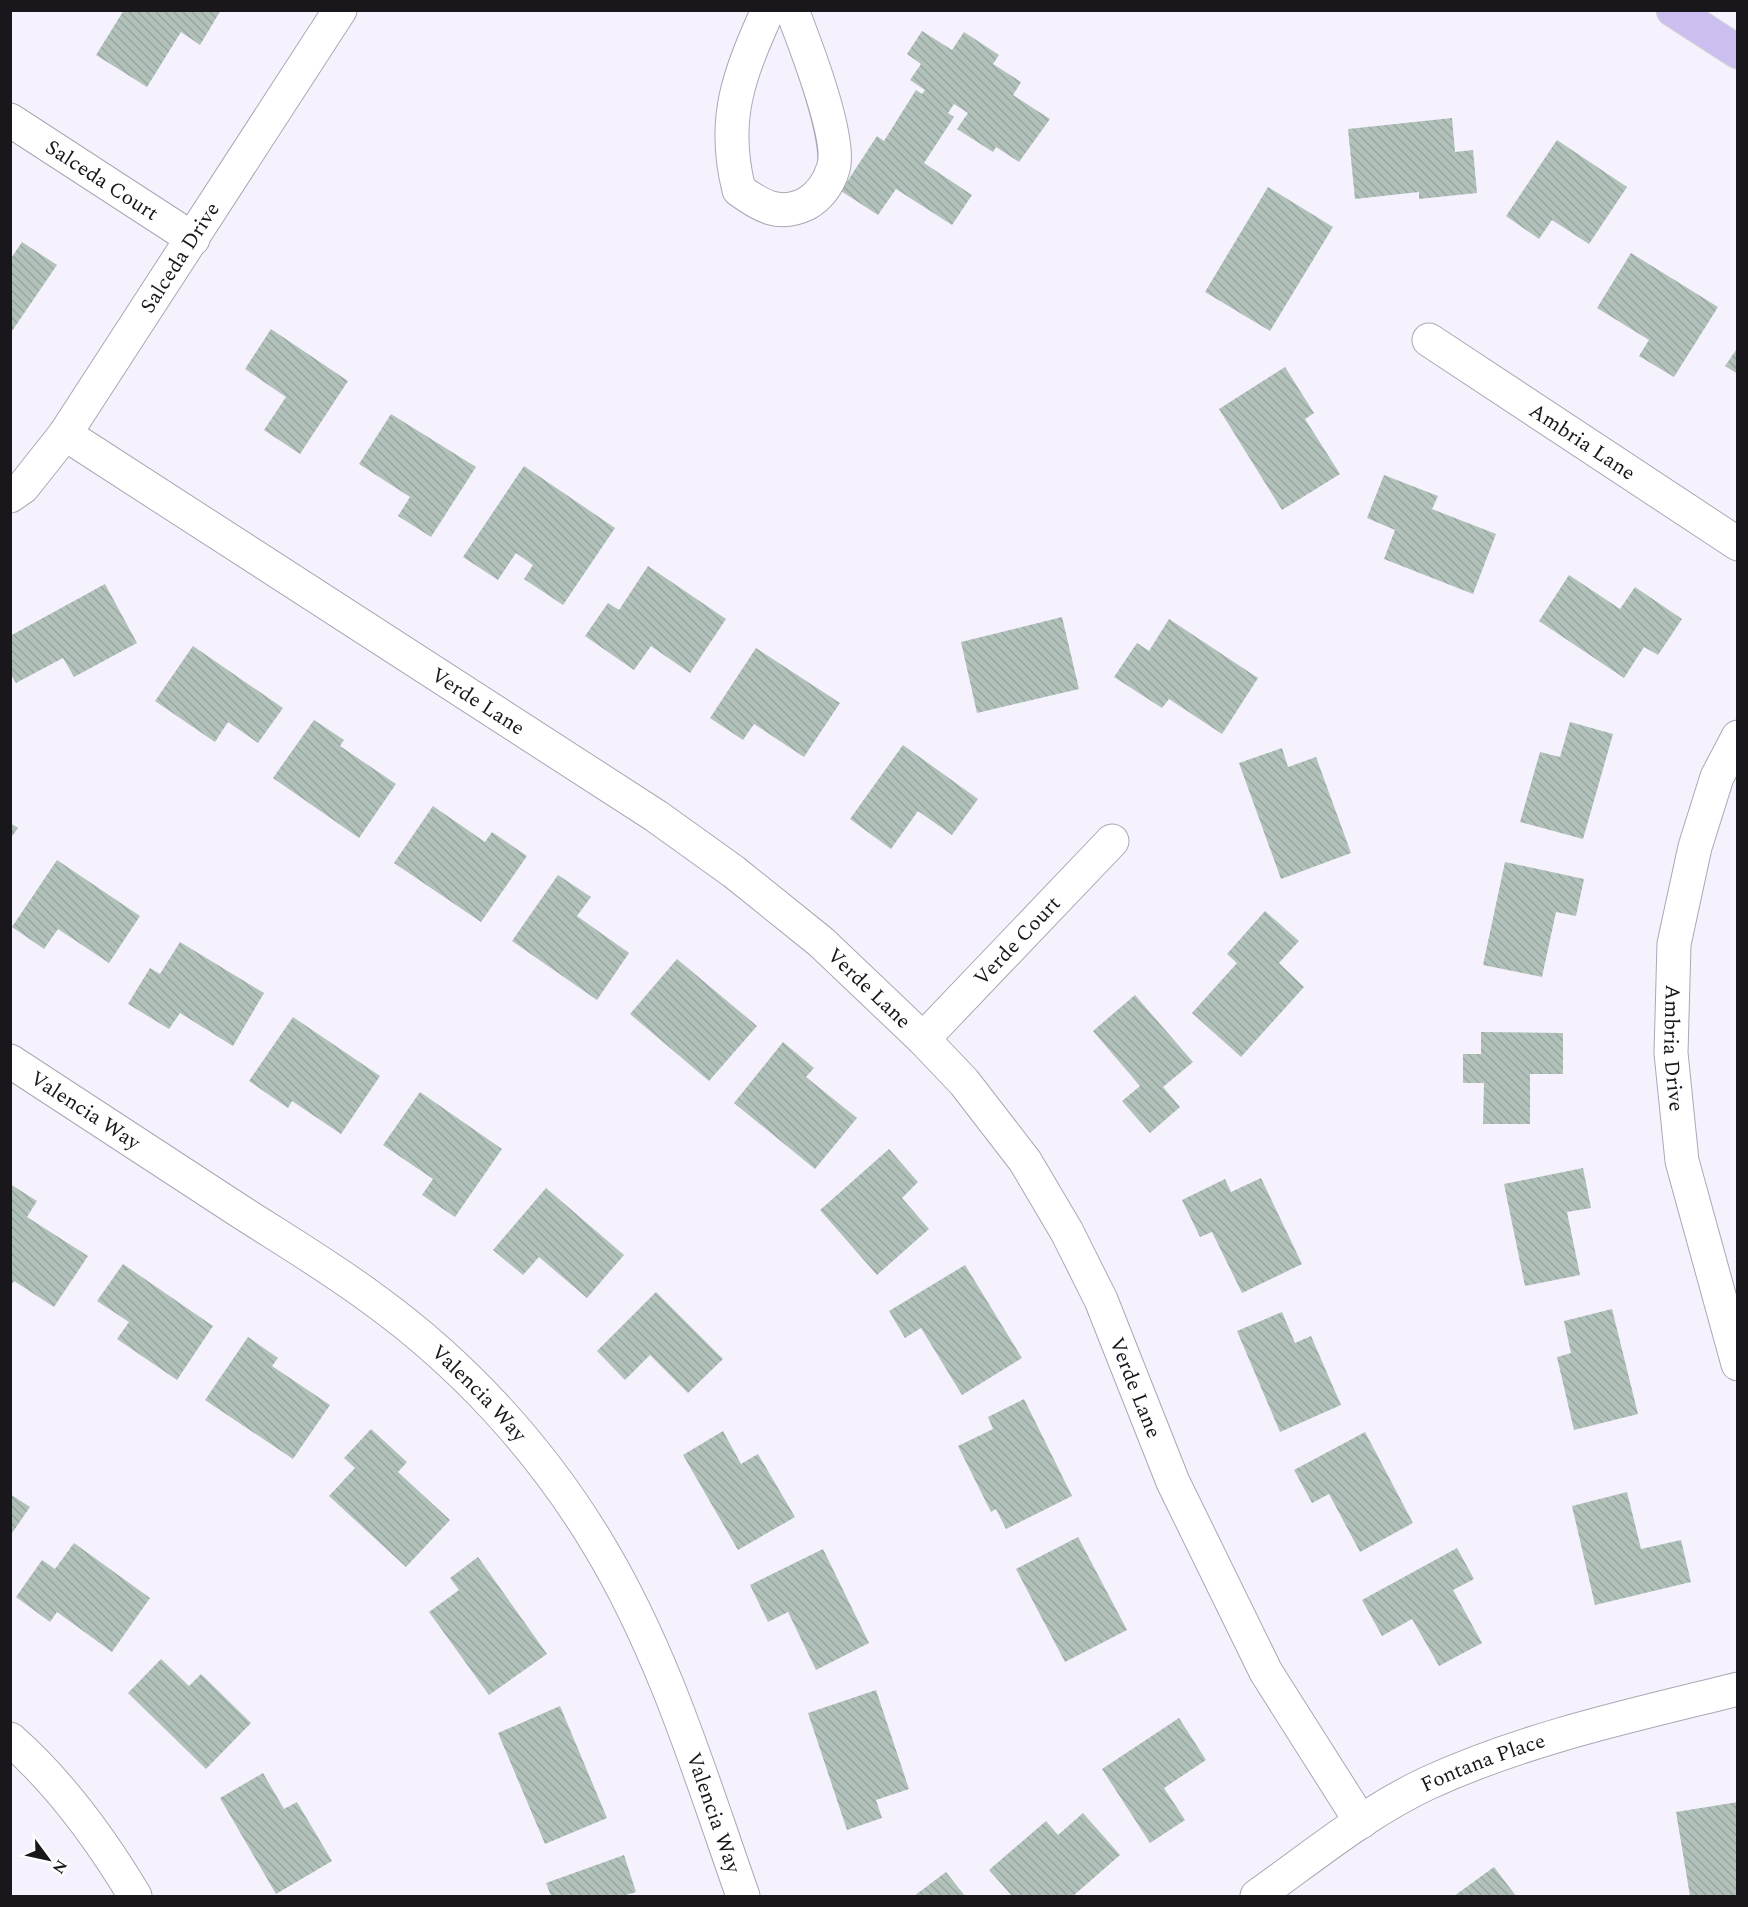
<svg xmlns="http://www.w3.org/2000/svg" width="1748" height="1907" viewBox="0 0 1748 1907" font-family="Spectral,serif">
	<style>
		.building { fill: url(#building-back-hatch) }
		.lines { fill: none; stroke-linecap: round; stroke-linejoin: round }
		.minor-casing { stroke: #aba7b5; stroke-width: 35 }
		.major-casing { stroke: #d6d5d6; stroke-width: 35 }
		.minor { stroke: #fff; stroke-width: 33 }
		.major { stroke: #ccbeee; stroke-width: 33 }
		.labels { text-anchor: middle; stroke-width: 4.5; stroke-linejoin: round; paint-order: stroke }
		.street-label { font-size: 21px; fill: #19171c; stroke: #fff }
	</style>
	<defs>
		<pattern id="building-back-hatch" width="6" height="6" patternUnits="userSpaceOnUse" patternTransform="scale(1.5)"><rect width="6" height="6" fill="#b2c2bb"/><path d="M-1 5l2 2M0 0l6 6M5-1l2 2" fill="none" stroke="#98a6a0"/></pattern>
	</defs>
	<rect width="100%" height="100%" fill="#f5f2fe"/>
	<path class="building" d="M124 10H221L200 45 181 32 147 87 96 55Z
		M922 31 952 50 964 32 999 55 993 64 1021 82 1013 95 1050 119 1019 162 996 147 993 152 957 129 968 113 954 104 948 113 954 117 924 163 972 195 952 225 896 189 878 215 841 191 877 136 884 141 916 90 922 94 925 90 910 80 921 64 907 54Z
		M1452 118 1455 152 1473 150 1477 193 1419 199V192L1355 199 1348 129Z
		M1557 140 1627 187 1589 244 1552 220 1539 239 1506 216Z
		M1268 187 1333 227 1270 331 1205 292Z
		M22 242 57 265 10 334V260Z
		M1631 253 1718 307 1674 377 1639 356 1649 340 1597 308Z
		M271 329 348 381 300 454 264 430 286 397 245 369Z
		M1738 347V374L1725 366Z
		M1285 367 1314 413 1305 419 1340 474 1282 510 1219 409Z
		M391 414 476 467 431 537 398 516 410 497 359 464Z
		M524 466 615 528 563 605 524 579 533 565 516 553 498 580 463 557Z
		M1384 475 1438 496 1432 509 1496 534 1473 594 1384 559 1395 530 1367 518Z
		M648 566 726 619 690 673 651 646 634 670 585 636 608 603 619 610Z
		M1569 575 1620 609 1635 587 1682 619 1658 655 1644 647 1624 678 1539 621Z
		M105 584 137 643 74 677 63 658 16 683 10 673V636Z
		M1062 617 1079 689 977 713 961 642Z
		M1169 619 1258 678 1222 734 1169 699 1162 708 1114 677 1137 643 1149 651Z
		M193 646 283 708 258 743 228 722 215 742 155 701Z
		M756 648 840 703 804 757 754 724 743 740 710 718Z
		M314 720 344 740 340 746 396 784 359 838 273 778Z
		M1570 722 1613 734 1583 839 1520 822 1540 752 1560 757Z
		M903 745 978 799 952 835 918 811 891 849 850 819Z
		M1282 748 1288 767 1316 757 1351 853 1281 879 1239 763Z
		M433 806 485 842 492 832 527 856 481 922 394 863Z
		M10 823 18 828 10 839Z
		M57 860 140 916 109 963 58 929 44 949 12 927Z
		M1505 862 1584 879 1576 916 1556 912 1542 977 1483 965Z
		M558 875 591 897 577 916 629 953 597 1000 512 941Z
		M1265 911 1299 941 1279 963 1304 987 1241 1057 1192 1013 1237 963 1227 954Z
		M180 942 264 993 233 1046 180 1013 169 1029 128 1004 150 968 160 974Z
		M677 959 757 1026 709 1081 630 1014Z
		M1135 995 1193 1062 1163 1087 1180 1107 1150 1133 1122 1101 1140 1086 1093 1031Z
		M293 1017 380 1076 341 1134 292 1101 288 1108 249 1081Z
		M1481 1032 1563 1033V1074H1530V1124H1483L1484 1083H1463V1054H1481Z
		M783 1042 814 1068 806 1077 857 1118 815 1169 734 1103Z
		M420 1092 502 1149 455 1217 422 1195 433 1179 383 1145Z
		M889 1149 918 1182 902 1198 929 1229 877 1275 820 1210Z
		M1583 1168 1591 1208 1567 1212 1580 1275 1525 1286 1504 1184Z
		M1261 1178 1302 1264 1242 1293 1212 1232 1200 1237 1182 1200 1225 1179 1231 1192Z
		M10 1184 37 1201 27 1217 88 1256 54 1307 14 1281 10 1287Z
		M546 1188 624 1255 587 1298 539 1257 523 1275 493 1250Z
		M123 1264 213 1326 177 1380 117 1339 129 1322 97 1301Z
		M965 1265 1022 1358 962 1395 921 1328 905 1338 889 1311Z
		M656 1292 723 1359 688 1393 650 1355 625 1380 597 1351Z
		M1612 1309 1638 1414 1574 1430 1557 1357 1571 1353 1564 1321Z
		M1282 1312 1295 1343 1311 1336 1341 1405 1280 1432 1237 1331Z
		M248 1337 278 1358 272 1366 330 1405 293 1459 205 1400Z
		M1024 1399 1072 1496 1006 1529 996 1509 991 1512 958 1446 993 1429 988 1417Z
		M371 1429 407 1462 398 1472 450 1520 406 1567 329 1496 355 1468 344 1458Z
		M723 1431 741 1464 758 1454 795 1517 738 1550 683 1455Z
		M1365 1432 1413 1523 1360 1552 1329 1494 1312 1503 1294 1470Z
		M1627 1492 1641 1549 1681 1540 1691 1582 1595 1605 1572 1506Z
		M10 1494 30 1507 10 1536Z
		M1078 1537 1127 1630 1065 1662 1016 1569Z
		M74 1543 150 1598 112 1652 57 1612 50 1622 16 1597 42 1560 55 1569Z
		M1457 1548 1474 1579 1453 1590 1482 1643 1439 1666 1412 1619 1382 1636 1362 1600Z
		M823 1549 869 1643 816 1670 788 1612 768 1622 750 1585Z
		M478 1557 547 1654 489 1695 429 1612 459 1590 450 1578Z
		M161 1659 189 1686 201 1674 251 1723 206 1769 128 1693Z
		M876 1690 909 1789 876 1800 882 1818 847 1830 808 1713Z
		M560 1706 607 1818 545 1844 498 1733Z
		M1179 1718 1206 1760 1164 1788 1185 1820 1150 1843 1102 1769Z
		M263 1773 284 1809 297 1802 332 1861 276 1894 220 1798Z
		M1738 1802V1896H1690L1676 1812Z
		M1083 1813 1120 1855 1073 1896H1012L989 1870 1046 1821 1058 1835Z
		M624 1855 636 1892 623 1896H551L546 1883Z
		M1494 1867 1516 1896H1454Z
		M946 1872 965 1896H914Z"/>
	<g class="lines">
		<g class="minor-casing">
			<g id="minor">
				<path d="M768 10C739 75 721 119 739 190 761 206 779 217 806 204 820 196 828 185 833 169 843 141 804 41 792 10"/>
				<path id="s1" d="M10 120 193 239"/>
				<path id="s2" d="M1429 340 1738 544"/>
				<path id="s3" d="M65 434 656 816 734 872 821 942 923 1039 964 1082 1025 1161 1067 1232 1101 1300 1173 1482 1266 1672 1361 1822"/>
				<path id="s4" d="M10 496 23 487 65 434 340 10"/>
				<path id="s5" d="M1738 737 1717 777 1695 847 1674 944 1671 1053 1682 1161 1738 1364"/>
				<path id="s6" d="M923 1039 1112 841"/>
				<path id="s7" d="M10 1061C86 1110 162 1160 238 1210 283 1239 330 1267 373 1299 463 1364 541 1449 598 1544 664 1653 701 1777 743 1896"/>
				<path d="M10 1739C59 1782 102 1841 135 1896"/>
				<path id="s8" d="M1257 1896C1312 1857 1366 1812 1428 1783 1526 1738 1634 1715 1738 1689"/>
			</g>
		</g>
		<g class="major-casing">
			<path id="major" d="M1673 10 1738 52"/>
		</g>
		<use href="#minor" class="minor"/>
		<use href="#major" class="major"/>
	</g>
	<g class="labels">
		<g class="street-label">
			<text dy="7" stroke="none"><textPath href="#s1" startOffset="110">Salceda Court</textPath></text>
			<text dy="7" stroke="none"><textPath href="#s4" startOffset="294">Salceda Drive</textPath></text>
			<text dy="7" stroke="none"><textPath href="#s2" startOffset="184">Ambria Lane</textPath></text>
			<text dy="7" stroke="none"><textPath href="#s3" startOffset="492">Verde Lane</textPath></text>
			<text dy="7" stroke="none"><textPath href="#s6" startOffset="136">Verde Court</textPath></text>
			<text dy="7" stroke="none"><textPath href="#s3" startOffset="978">Verde Lane</textPath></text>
			<text dy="7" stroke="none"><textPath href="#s5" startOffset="322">Ambria Drive</textPath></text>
			<text dy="7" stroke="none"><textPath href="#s7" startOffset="90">Valencia Way</textPath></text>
			<text dy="7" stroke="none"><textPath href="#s3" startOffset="1464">Verde Lane</textPath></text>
			<text dy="7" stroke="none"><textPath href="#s7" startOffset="576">Valencia Way</textPath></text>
			<text dy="7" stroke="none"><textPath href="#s8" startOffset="264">Fontana Place</textPath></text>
			<text dy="7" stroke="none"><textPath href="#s7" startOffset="1062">Valencia Way</textPath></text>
		</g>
	</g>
	<rect width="1748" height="1907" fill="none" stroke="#19171c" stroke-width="24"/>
	<g transform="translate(48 1859) rotate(123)" stroke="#ffffff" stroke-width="4.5" paint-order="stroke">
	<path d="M0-4.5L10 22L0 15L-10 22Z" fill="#19171c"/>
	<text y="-9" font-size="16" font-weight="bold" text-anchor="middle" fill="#19171c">N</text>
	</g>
</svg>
